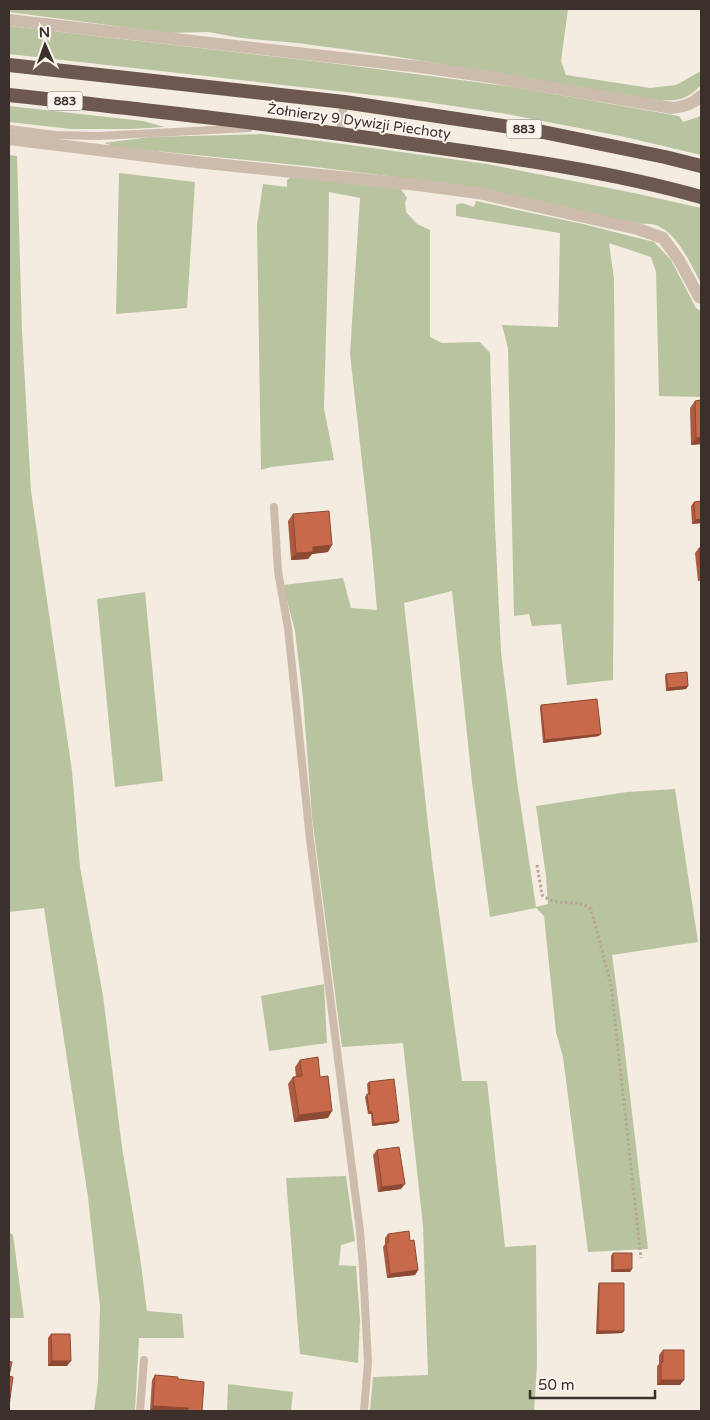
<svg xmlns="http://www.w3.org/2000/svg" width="710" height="1420" viewBox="0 0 710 1420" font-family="'Varela Round',sans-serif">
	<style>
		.green { fill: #b8c4a0 }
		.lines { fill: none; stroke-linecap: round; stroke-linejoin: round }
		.path { stroke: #b9a596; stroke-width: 3; stroke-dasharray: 2.5 2.5; stroke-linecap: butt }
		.service { stroke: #cdbbac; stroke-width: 8 }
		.minor { stroke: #cdbbac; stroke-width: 12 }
		.trunk { stroke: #6c584f; stroke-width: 14 }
		.wall { fill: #ac5a40 }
		.shaded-wall { fill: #8c4a34 }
		.building { fill: #c8694b; stroke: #8c4a34 }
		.labels { text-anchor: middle; stroke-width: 4; stroke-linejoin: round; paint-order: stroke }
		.shield { fill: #fbf5ee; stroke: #756b66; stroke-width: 1 }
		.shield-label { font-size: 12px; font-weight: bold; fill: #3b302b }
		.street-label { font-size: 14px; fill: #3b302b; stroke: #fbf5ee }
	</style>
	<rect width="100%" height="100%" fill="#f4ebe1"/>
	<path class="green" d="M9 9H568L561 61 566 75 650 88 676 85 701 71V85C687 100 678 101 658 100L380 54 297 43 241 38 208 32 168 33 9 12Z
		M9 26 339 64 514 87 679 116 683 122 701 116V155L625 137 501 113 399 98 9 54Z
		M9 106 143 121 165 127 130 129H71L9 122Z
		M261 134 336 143 487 164 634 193 701 208V283C689 262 673 220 643 224L507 198 452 184 307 166 115 147 104 143 150 137Z
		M9 155 17 156 22 330 31 491 72 771 80 867 103 996 122 1147 140 1257 147 1311 182 1314 184 1338H139L135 1411H94L98 1382 100 1307 88 1197 44 908 9 912Z
		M119 173 195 182 187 308 116 314Z
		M291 177 401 189 407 198 405 202 406 212 417 224 430 230V337L442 343 480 342 490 353 495 526 501 652 517 781 536 907 548 904 546 876 536 806 627 792 675 789 698 942 612 955 623 1036 648 1249 588 1252 563 1057 556 1032 544 916 536 908 490 917 472 782 452 591 404 603 432 861 462 1081H487L505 1247 536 1245 537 1365 534 1411H370L373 1377 428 1375 423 1226 403 1043 342 1047 312 817 303 698 295 631 283 585 343 578 351 608 377 610 372 551 350 354 360 198 329 192 328 262 324 408 334 460 271 467 261 470 257 225 263 184 287 187V180Z
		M476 201 583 224 654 242 671 260 696 308 701 311V397L659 396 656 272 651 257 609 243 614 279 615 425 613 680 567 685 561 624 532 626 529 614 514 616 508 348 502 325 558 327 560 233 456 216V205L462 203 474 207Z
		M145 592 163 781 115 787 97 599Z
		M324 984 327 1043 269 1051 261 996Z
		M346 1176 355 1241 341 1245 339 1265 356 1266 360 1319 358 1363 300 1354 286 1178Z
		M9 1232 13 1235 24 1318H9Z
		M228 1384 293 1392 291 1411H227Z"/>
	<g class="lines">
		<path class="path" d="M537 865 542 895C545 897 549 900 553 901 567 905 577 899 591 909L611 985 641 1258"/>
		<path class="service" d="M9 129 55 135 99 136 249 128
			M340 134 344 102
			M274 507 278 571 288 628 310 839 360 1231 363 1268 368 1362 364 1411
			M140 1411 144 1360"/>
		<path class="minor" d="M9 20 421 67 490 77 672 108C684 107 693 104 701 96
			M9 139 196 162 418 185 478 193 638 229 663 238 679 260 699 297 701 298"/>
		<path class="trunk" d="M9 65 344 102 543 132 665 157 701 166
			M9 95C146 110 282 125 419 145 513 158 609 171 701 197"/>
	</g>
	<path class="wall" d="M701 400V444L691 445 690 408 695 401Z
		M694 502 701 523 692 524 691 506Z
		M293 514 328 552 312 554 308 559 291 560 288 521Z
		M699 548H701V581H698L695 553Z
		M666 674 688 686 686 689 666 691 665 677Z
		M541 705 599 736 543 743 540 708Z
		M300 1060 320 1077 328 1118 294 1122 288 1084 293 1077H296L295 1067Z
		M369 1082 397 1123 372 1126 371 1114H368L365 1097 367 1094H368L367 1084Z
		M377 1150 401 1189 378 1192 373 1155Z
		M388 1234 410 1241 418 1270 415 1275 387 1278 383 1247 385 1244V1238Z
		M613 1253 630 1272H611V1256Z
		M599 1283 624 1331 622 1333 596 1334 598 1286Z
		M51 1334 67 1366H48V1338Z
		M663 1350 680 1385H657V1366L659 1364V1355Z
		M155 1375 178 1379 202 1411H150L152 1380Z"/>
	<path class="shaded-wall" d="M701 437V444L691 445 696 438Z
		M701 519V523L692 524 695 520Z
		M332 545 328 552 312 554 308 559 291 560 296 553 313 547Z
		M688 686 686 689 666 691 668 688Z
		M601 734 599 736 543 743 545 740Z
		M332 1111 328 1118 294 1122 299 1115Z
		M399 1121 397 1123 372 1126 374 1124Z
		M405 1184 401 1189 378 1192 382 1187Z
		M632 1269 630 1272H611L613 1270Z
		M418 1270 415 1275 387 1278 390 1274Z
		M598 1331H624L622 1333 596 1334Z
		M52 1361H71L67 1366H48Z
		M661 1380H684L680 1385H657Z
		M153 1406 188 1408 186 1411H150Z"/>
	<path class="building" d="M701 400V437L696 438 695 401Z
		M701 501V519L695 520 694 502Z
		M329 511 332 545 313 547V552L296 553 293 514Z
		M699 548H701V575Z
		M687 672 688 686 668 688 666 674Z
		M597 699 601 734 545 740 541 705Z
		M318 1057 320 1077 328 1076 332 1111 299 1115 293 1077 302 1076 300 1060Z
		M394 1079 399 1121 374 1124 372 1112H369L367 1094H370L369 1082Z
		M399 1147 405 1184 382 1187 377 1150Z
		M409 1231 410 1241 414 1240 418 1270 390 1274 386 1243 389 1242 388 1234Z
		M613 1253H632V1269L613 1270Z
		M599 1283H624V1331H598Z
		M51 1334H70L71 1361H52Z
		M663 1350H684V1380H661V1362H663Z
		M9 1361 12 1362 9 1376 13 1377 9 1406Z
		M155 1375 178 1377V1379L204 1382 202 1411H188V1408L153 1406Z"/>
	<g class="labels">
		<g class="shield">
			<rect x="47.5" y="91.5" width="35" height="19" rx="4"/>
			<rect x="506.5" y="119.5" width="35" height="19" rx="4"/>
		</g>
		<g class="shield-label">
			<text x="65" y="105">883</text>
			<text x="524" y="133">883</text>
		</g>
		<g class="street-label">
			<text transform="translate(359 121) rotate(8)" y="5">Żołnierzy 9 Dywizji Piechoty</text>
		</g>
	</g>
	<rect width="710" height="1420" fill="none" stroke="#3b302b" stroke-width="20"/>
	<g transform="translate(45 45) rotate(358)" stroke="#fbf5ee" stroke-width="4" paint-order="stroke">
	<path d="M0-4L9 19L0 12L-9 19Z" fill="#3b302b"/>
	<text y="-8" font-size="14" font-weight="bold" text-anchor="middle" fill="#3b302b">N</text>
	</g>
	<path d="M530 1390v8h125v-8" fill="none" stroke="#3b302b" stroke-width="2.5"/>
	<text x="538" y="1390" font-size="15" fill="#3b302b" stroke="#fbf5ee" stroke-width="4" paint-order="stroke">50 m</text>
</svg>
